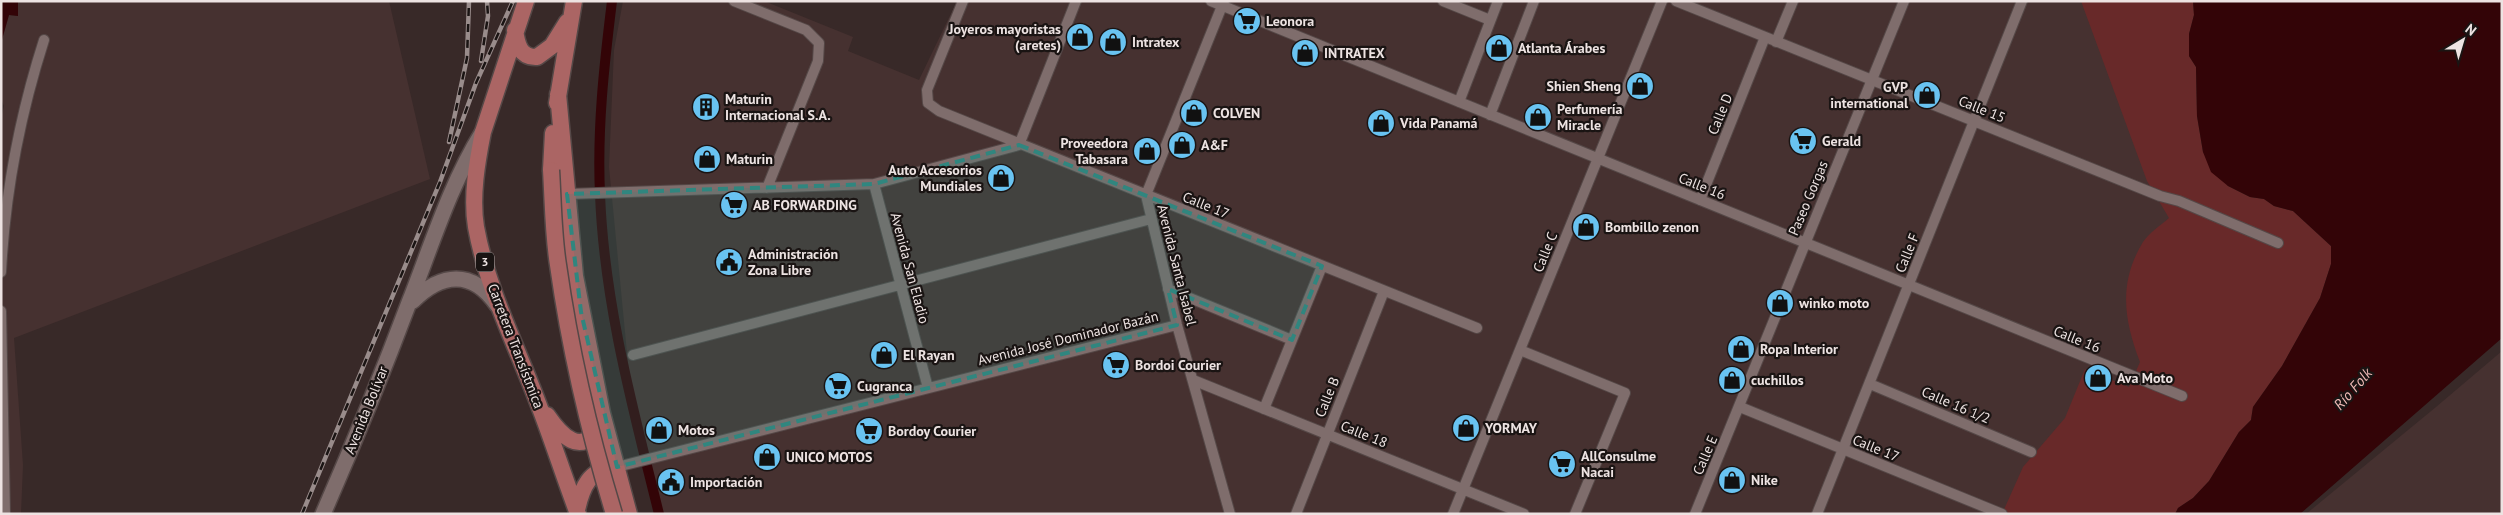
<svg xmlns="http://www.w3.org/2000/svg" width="2503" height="515" viewBox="0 0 2503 515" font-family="'PT Sans',sans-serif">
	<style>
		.built { fill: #463130 }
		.green { fill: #682929 }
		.water { fill: #330407 }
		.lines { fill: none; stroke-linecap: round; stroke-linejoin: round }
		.canal { stroke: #330407; stroke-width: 10 }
		.street-casing { stroke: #554847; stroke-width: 12 }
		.secondary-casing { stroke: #554847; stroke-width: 18 }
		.primary-casing { stroke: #554847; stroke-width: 19 }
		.street { stroke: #7f6d6c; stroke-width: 10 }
		.secondary { stroke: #7f6d6c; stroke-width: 15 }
		.primary { stroke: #ab6564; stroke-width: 16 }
		.rail-casing { stroke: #998c8b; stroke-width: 4.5 }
		.rail { stroke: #1a1413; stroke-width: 2.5; stroke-dasharray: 8; stroke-linecap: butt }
		.primary-bridge-casing { stroke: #554847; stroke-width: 19; stroke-linecap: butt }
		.primary-bridge { stroke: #ab6564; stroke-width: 16 }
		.marked { fill: #30867f; fill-opacity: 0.2; stroke: #30867f; stroke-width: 4; stroke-dasharray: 10 6; stroke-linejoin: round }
		.labels { text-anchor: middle; stroke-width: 4.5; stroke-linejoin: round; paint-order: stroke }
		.shield { fill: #1a1413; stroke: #aea5a4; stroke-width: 1 }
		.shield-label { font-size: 12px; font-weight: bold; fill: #ede3e2 }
		.poi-label { font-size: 14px; font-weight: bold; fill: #ede3e2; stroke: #1a1413; text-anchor: start }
		.street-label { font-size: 14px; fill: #ede3e2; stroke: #1a1413 }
		.water-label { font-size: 15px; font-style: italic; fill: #efbab6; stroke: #1a1413 }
	</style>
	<rect width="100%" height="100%" fill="#382928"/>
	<path class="built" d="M18 1H389L430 179 14 338 23 465 21 514H1V118L4 106 1 99V43L9 15 18 16Z
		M623 1H764L853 37 848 51 919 80 957 1H2134L2184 191 2137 514H663L631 394 609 167 614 50Z
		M2502 351V514H2306L2436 407Z"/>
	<path class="green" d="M2081 1H2193L2194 15 2189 34V56L2196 67 2197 116 2203 152 2228 186 2250 197 2264 199 2274 206 2293 211 2331 246V264L2320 298 2282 366 2253 407 2251 420 2239 432 2209 481 2193 498 2178 508 2175 514H2002L2023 467 2065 418 2085 369 2129 387 2140 362C2124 320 2118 283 2143 242 2149 233 2161 225 2169 218L2147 181Z"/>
	<path class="water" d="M1 1H18V16L9 15 1 43Z
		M2193 1H2502V338L2300 514H2175L2178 508 2193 498 2209 481 2239 432 2251 420 2253 407 2282 366 2320 298 2331 264V246L2293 211 2274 206 2264 199 2250 197 2228 186 2211 172 2203 152 2197 116 2196 67 2189 56V34L2194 15Z"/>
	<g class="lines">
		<path class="canal" d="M612 1C604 66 597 129 600 194 604 303 633 409 659 514"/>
		<g class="street-casing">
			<path id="street" d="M734 1 806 30 819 43 818 61 767 188
				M963 1 927 90 928 103 939 111 1477 328
				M1211 1 2182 396
				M1224 1 1146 195 1177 325 1230 514
				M1443 1 1490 20
				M1676 1 2160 196 2179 201 2278 243
				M1776 42 1793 1
				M1459 102 1498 1
				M1490 115 1534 1
				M874 184 928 388
				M567 194 874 184 1019 145 1076 1
				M1700 200 1765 37
				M1 272C5 193 20 115 44 40
				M1168 289 1292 340
				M1 311 5 514
				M1520 350 1625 393 1575 514
				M633 355 1151 219
				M1193 380 1524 514
				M1870 384 2031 452
				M1740 407 2002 514
				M1264 409 1322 266
				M617 467 1177 325
				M1296 514 1384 291
				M1453 514 1662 1
				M1695 514 1904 1
				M1817 514 2022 1"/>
		</g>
		<g class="secondary-casing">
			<path id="secondary" d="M413 301C441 273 472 269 497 305
				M323 514C354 443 383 372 410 300 432 244 450 185 482 133"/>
		</g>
		<g class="primary-casing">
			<path id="primary" d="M526 1 483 132C477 162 471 197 476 227 487 288 516 345 538 403 552 439 564 477 578 514
				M515 30C517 44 520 58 537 57L552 46 567 22
				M558 94 575 276 602 413 629 514
				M557 103 574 1
				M551 170 553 133
				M547 415C560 434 582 459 598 426
				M577 510C582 487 589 470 615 467"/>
		</g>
		<use href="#street" class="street"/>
		<use href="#secondary" class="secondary"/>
		<use href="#primary" class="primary"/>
		<g class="rail-casing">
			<path id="rail" d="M481 61 488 16 487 1
				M449 142 467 58 469 1
				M302 514 440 182 476 83 513 1"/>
		</g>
		<use href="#rail" class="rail"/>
		<g class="primary-bridge-casing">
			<path id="primary-bridge" d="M551 170C553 202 553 234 558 265 570 350 589 432 614 514"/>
		</g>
		<use href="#primary-bridge" class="primary-bridge"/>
	</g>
	<path class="marked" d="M1019 145 1322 266 1292 340 1168 289 1177 325 617 467 581 312 567 194 874 184Z"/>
	<defs>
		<g id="supermarket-disc" transform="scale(1.4375)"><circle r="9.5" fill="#69c3f1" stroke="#1a1413"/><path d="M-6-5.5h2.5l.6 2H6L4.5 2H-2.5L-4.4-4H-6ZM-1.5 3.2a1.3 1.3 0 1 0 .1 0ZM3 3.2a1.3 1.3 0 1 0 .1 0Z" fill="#111"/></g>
		<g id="shop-disc" transform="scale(1.4375)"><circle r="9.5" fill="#69c3f1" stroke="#1a1413"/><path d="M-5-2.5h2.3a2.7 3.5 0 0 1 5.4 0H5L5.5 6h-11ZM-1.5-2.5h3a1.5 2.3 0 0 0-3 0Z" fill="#111"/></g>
		<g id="building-disc" transform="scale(1.4375)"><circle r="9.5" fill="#69c3f1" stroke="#1a1413"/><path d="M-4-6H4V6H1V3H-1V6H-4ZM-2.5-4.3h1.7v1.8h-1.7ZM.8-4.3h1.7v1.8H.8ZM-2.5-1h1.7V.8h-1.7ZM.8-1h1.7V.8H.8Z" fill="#111"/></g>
		<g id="civic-disc" transform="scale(1.4375)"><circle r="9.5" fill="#69c3f1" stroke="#1a1413"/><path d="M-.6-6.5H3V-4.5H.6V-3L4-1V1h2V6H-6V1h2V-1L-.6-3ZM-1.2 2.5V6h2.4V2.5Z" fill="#111"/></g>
	</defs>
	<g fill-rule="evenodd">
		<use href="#supermarket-disc" x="1247" y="21"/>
		<use href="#shop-disc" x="1080" y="37"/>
		<use href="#shop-disc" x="1113" y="42"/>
		<use href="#shop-disc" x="1499" y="48"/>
		<use href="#shop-disc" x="1305" y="53"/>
		<use href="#shop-disc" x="1640" y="86"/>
		<use href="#shop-disc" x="1927" y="95"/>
		<use href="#building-disc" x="706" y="107"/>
		<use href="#shop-disc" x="1194" y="113"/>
		<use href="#shop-disc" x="1538" y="117"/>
		<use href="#shop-disc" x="1381" y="123"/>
		<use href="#supermarket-disc" x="1803" y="141"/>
		<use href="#shop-disc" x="1182" y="145"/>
		<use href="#shop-disc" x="1147" y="151"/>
		<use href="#shop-disc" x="707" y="159"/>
		<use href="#shop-disc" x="1001" y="178"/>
		<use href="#supermarket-disc" x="734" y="205"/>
		<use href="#shop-disc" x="1586" y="227"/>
		<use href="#civic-disc" x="729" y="262"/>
		<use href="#shop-disc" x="1780" y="303"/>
		<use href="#shop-disc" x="1741" y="349"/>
		<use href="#shop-disc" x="884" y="355"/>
		<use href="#supermarket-disc" x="1116" y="365"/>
		<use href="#shop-disc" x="2098" y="378"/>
		<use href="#shop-disc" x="1732" y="380"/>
		<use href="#supermarket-disc" x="838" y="386"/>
		<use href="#shop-disc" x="1466" y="428"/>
		<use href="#shop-disc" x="659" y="430"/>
		<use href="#supermarket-disc" x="869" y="431"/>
		<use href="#shop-disc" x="767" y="457"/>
		<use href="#supermarket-disc" x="1562" y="464"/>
		<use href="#shop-disc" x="1732" y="480"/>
		<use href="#civic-disc" x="671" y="482"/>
	</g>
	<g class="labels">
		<rect class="shield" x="476" y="252.5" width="18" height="19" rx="4"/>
		<g class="shield-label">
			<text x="485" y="266">3</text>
		</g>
		<g class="poi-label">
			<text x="1266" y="26">Leonora</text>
			<text x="1061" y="34" text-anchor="end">Joyeros mayoristas<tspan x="1061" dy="16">(aretes)</tspan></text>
			<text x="1132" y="47">Intratex</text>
			<text x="1518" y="53">Atlanta Árabes</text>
			<text x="1324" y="58">INTRATEX</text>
			<text x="1621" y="91" text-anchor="end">Shien Sheng</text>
			<text x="1908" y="92" text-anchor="end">GVP<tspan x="1908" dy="16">international</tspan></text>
			<text x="725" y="104">Maturin<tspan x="725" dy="16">Internacional S.A.</tspan></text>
			<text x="1557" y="114">Perfumería<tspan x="1557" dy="16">Miracle</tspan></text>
			<text x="1213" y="118">COLVEN</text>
			<text x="1400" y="128">Vida Panamá</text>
			<text x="1822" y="146">Gerald</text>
			<text x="1128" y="148" text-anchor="end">Proveedora<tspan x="1128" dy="16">Tabasara</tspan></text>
			<text x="1201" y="150">A&amp;F</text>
			<text x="726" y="164">Maturin</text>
			<text x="982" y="175" text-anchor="end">Auto Accesorios<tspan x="982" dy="16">Mundiales</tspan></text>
			<text x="753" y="210">AB FORWARDING</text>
			<text x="1605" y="232">Bombillo zenon</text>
			<text x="748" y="259">Administración<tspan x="748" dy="16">Zona Libre</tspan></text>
			<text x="1799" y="308">winko moto</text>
			<text x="1760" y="354">Ropa Interior</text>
			<text x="903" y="360">El Rayan</text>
			<text x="1135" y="370">Bordoi Courier</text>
			<text x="2117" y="383">Ava Moto</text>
			<text x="1751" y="385">cuchillos</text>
			<text x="857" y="391">Cugranca</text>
			<text x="1485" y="433">YORMAY</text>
			<text x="678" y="435">Motos</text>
			<text x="888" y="436">Bordoy Courier</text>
			<text x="1581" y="461">AllConsulme<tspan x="1581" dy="16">Nacai</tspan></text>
			<text x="786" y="462">UNICO MOTOS</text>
			<text x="1751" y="485">Nike</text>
			<text x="690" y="487">Importación</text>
		</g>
		<g class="street-label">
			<text transform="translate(1982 109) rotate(22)" y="5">Calle 15</text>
			<text transform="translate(1720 114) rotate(-68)" y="5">Calle D</text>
			<text transform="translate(1702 186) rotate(22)" y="5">Calle 16</text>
			<text transform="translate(1808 198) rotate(-67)" y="5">Paseo Gorgas</text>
			<text transform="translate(1206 205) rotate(22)" y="5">Calle 17</text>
			<text transform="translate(1545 252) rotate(-68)" y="5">Calle C</text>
			<text transform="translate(1907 253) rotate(-68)" y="5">Calle F</text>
			<text transform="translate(1177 265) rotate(76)" y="5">Avenida Santa Isabel</text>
			<text transform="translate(910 268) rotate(75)" y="5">Avenida San Eladio</text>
			<text transform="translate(1068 338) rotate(-14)" y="5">Avenida José Dominador Bazán</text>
			<text transform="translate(2077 339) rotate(22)" y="5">Calle 16</text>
			<text transform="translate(516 346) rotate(69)" y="5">Carretera Transístmica</text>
			<text transform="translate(1327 397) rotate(-68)" y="5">Calle B</text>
			<text transform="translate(1956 405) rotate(23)" y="5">Calle 16 1/2</text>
			<text transform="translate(366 410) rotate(-68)" y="5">Avenida Bolívar</text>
			<text transform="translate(1364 434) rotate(22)" y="5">Calle 18</text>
			<text transform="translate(1876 448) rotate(22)" y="5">Calle 17</text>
			<text transform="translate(1705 455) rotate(-67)" y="5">Calle E</text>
		</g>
		<g class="water-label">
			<text transform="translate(2353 389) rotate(-49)" y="5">Río Folk</text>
		</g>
	</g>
	<rect width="2503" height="515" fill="none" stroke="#ede3e2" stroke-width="5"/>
	<g transform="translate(2463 40) rotate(38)" stroke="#1a1413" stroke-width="4" paint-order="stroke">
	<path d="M0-4L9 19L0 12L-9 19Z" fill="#ede3e2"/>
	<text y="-8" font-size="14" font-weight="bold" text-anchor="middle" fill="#ede3e2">N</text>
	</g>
</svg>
